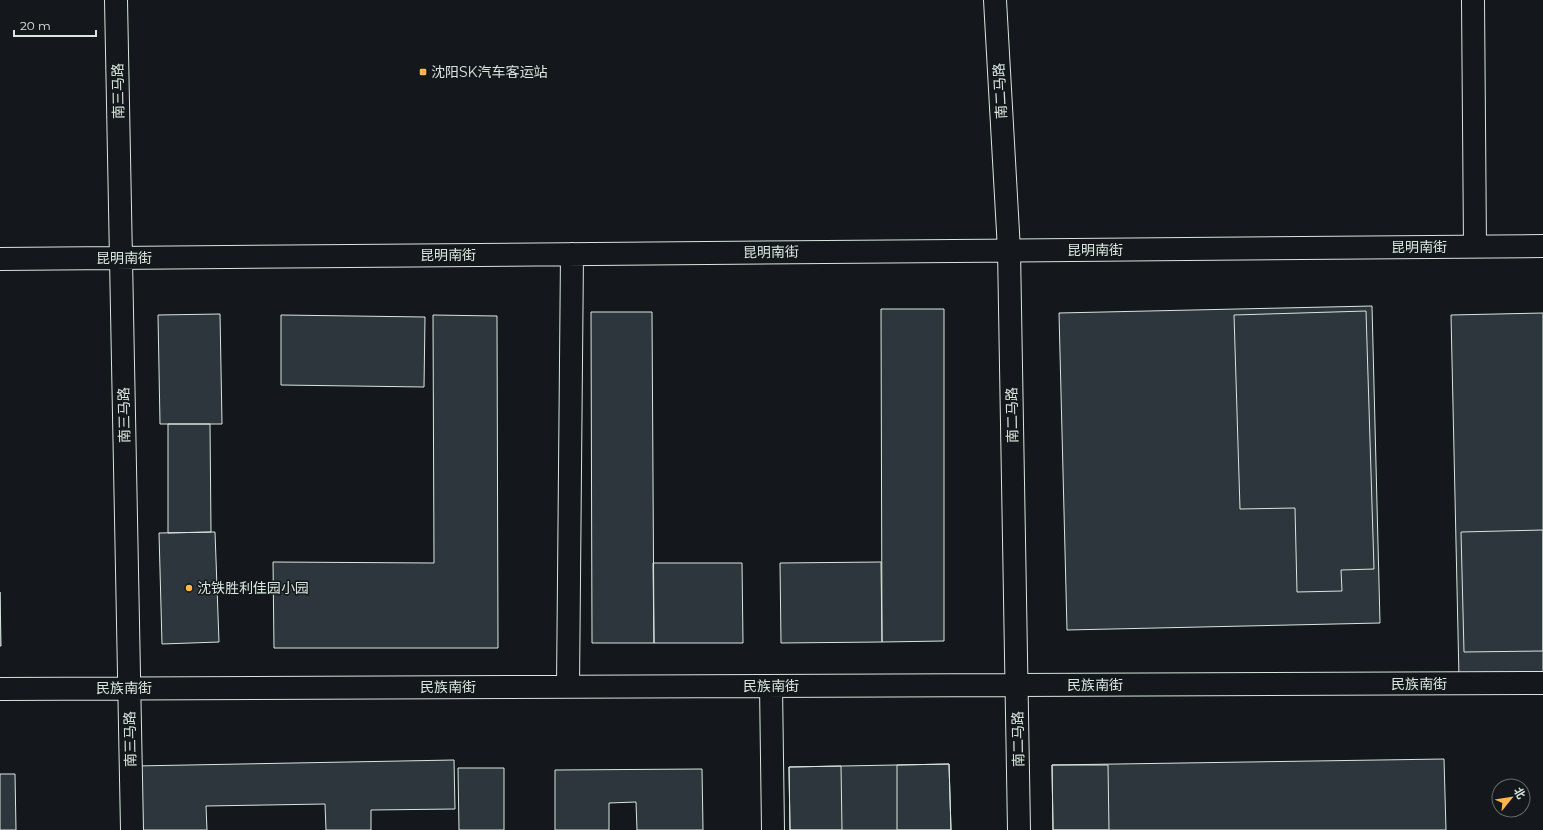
<svg xmlns="http://www.w3.org/2000/svg" width="1543" height="830" viewBox="0 0 1543 830" font-family="Montserrat,'Noto Sans SC',sans-serif">
	<style>
		.building { fill: #2c363c; stroke: #d8e6dc }
		.lines { fill: none; stroke-linecap: round; stroke-linejoin: round }
		.street-casing { stroke: #d8e6dc; stroke-width: 24 }
		.street { stroke: #14181c; stroke-width: 22 }
		.poi-dot { fill: #ffb74d; stroke: #14181c; stroke-width: 1.5 }
		.labels { text-anchor: middle; stroke-width: 3; stroke-linejoin: round; paint-order: stroke }
		.poi-label { font-size: 14px; fill: #d8e6dc; stroke: #14181c; text-anchor: start }
		.street-label { font-size: 14px; fill: #d8e6dc; stroke: #14181c }
	</style>
	<rect width="100%" height="100%" fill="#14181c"/>
	<path class="building" d="M1372 306 1380 623 1067 630 1059 313Z
		M881 309H944V641L882 642Z
		M1366 311 1374 569 1341 570 1342 591 1297 592 1295 508 1240 509 1234 315Z
		M591 312H652L654 643H592Z
		M1543 313V676L1459 678 1451 315Z
		M220 314 222 424H160L158 315Z
		M281 315 425 317 424 387 281 385Z
		M433 315 497 316 498 648H274L273 562 434 563Z
		M168 424H210L211 532 168 533Z
		M1543 530V651L1464 652 1461 532Z
		M215 532 219 642 162 644 159 533Z
		M881 562 882 642 781 643 780 563Z
		M653 563H742L743 643H654Z
		M0 592 1 646H0Z
		M1444 759 1446 830H1053L1052 765Z
		M454 760 455 809 371 810V830H326L325 804 206 806 207 830H137L135 766Z
		M949 764 951 830H897V765Z
		M949 764 951 830H790L789 767Z
		M1052 765H1108L1109 830H1053Z
		M841 766 842 830H790L789 767Z
		M458 768H504V830H459Z
		M702 769 703 830H637L636 802 609 803V830H555V770Z
		M0 774H15L16 830H0Z"/>
	<g class="lines">
		<g class="street-casing">
			<path id="street" d="M116 0 132 830
				M995 0 1009 250 1019 830
				M1473 0 1475 246
				M0 259 1543 246
				M771 686 773 830
				M568 687 572 254
				M0 689 1543 683"/>
		</g>
		<use href="#street" class="street"/>
	</g>
	<g class="poi-dot">
		<rect x="419" y="68" width="8" height="8" rx="2"/>
		<circle cx="189" cy="588" r="4"/>
	</g>
	<g class="labels">
		<g class="poi-label">
			<text x="431" y="77">沈阳SK汽车客运站</text>
			<text x="197" y="593">沈铁胜利佳园小园</text>
		</g>
		<g class="street-label">
			<text transform="translate(118 91) rotate(-91)" y="5">南三马路</text>
			<text transform="translate(1000 91) rotate(-93)" y="5">南二马路</text>
			<text x="1419" y="252">昆明南街</text>
			<text x="1095" y="255">昆明南街</text>
			<text transform="translate(771 252) rotate(-1)" y="5">昆明南街</text>
			<text x="448" y="260">昆明南街</text>
			<text x="124" y="263">昆明南街</text>
			<text transform="translate(124 415) rotate(-91)" y="5">南三马路</text>
			<text transform="translate(1012 415) rotate(-91)" y="5">南二马路</text>
			<text x="1419" y="689">民族南街</text>
			<text x="1095" y="690">民族南街</text>
			<text x="771" y="691">民族南街</text>
			<text x="448" y="692">民族南街</text>
			<text x="124" y="693">民族南街</text>
			<text transform="translate(130 739) rotate(-91)" y="5">南三马路</text>
			<text transform="translate(1018 739) rotate(-91)" y="5">南二马路</text>
		</g>
	</g>
	<g transform="translate(1511 798) rotate(60)"><circle r="19" fill="#14181c" stroke="#626a69"/>
	<path d="M0-3L7 15L0 10L-7 15Z" fill="#ffb74d"/>
	<text y="-6" font-size="11" font-weight="bold" text-anchor="middle" fill="#d8e6dc">北</text>
	</g>
	<path d="M14 30v6h82v-6" fill="none" stroke="#d8e6dc" stroke-width="2"/>
	<text x="20" y="30" font-size="12" fill="#d8e6dc" stroke="#14181c" stroke-width="3" paint-order="stroke">20 m</text>
</svg>
